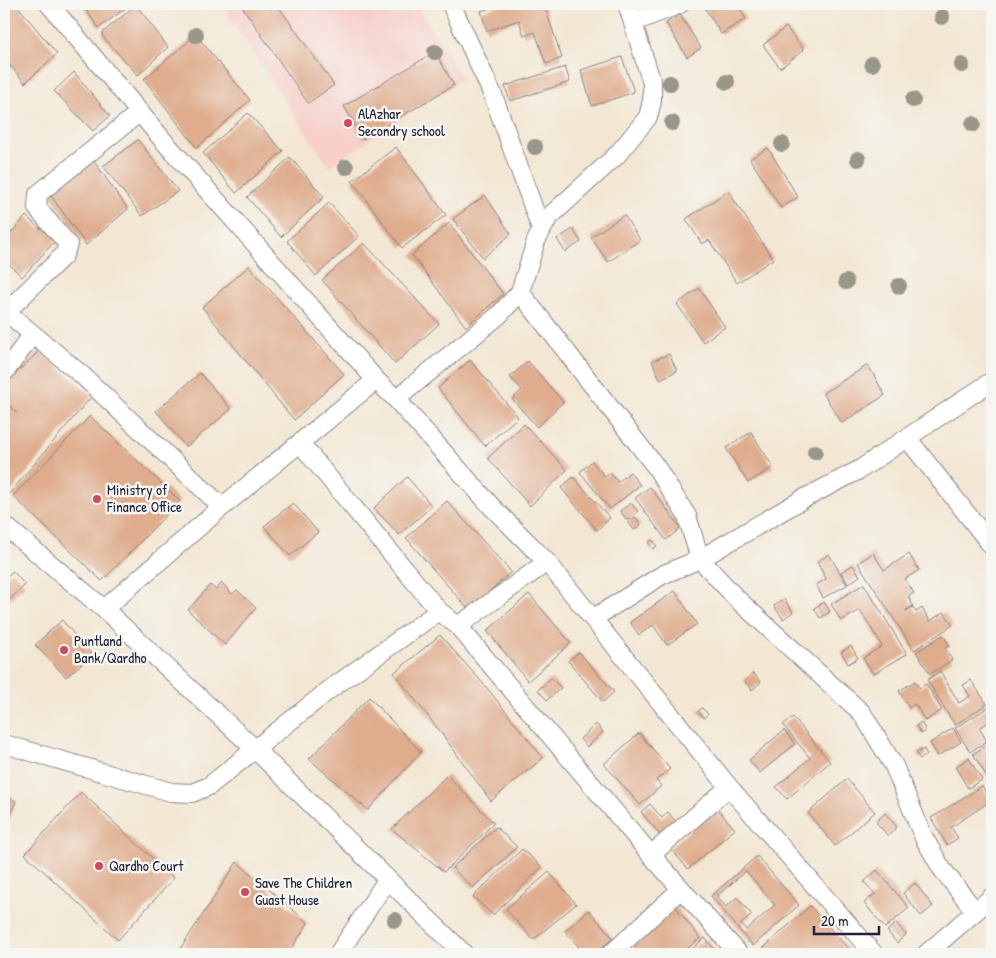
<svg xmlns="http://www.w3.org/2000/svg" width="996" height="958" viewBox="0 0 996 958" font-family="'Patrick Hand',sans-serif">
	<style>
		.built { fill: #f7d0ca }
		.building { fill: #dfad8e; fill-rule: evenodd }
		.lines { fill: none; stroke-linecap: round; stroke-linejoin: round }
		.minor-casing { stroke: #8a8487; stroke-width: 20 }
		.minor { stroke: #fff; stroke-width: 18 }
		.tree { fill: #999789 }
		.poi-dot { fill: #d1495b; stroke: #f6f6f2; stroke-width: 2 }
		.labels { text-anchor: middle; stroke-width: 5; stroke-linejoin: round; paint-order: stroke }
		.poi-label { font-size: 15px; fill: #22223b; stroke: #f6f6f2; text-anchor: start }
	</style>
	<rect width="100%" height="100%" fill="#f6f6f2"/>
	<filter id="ink" filterUnits="userSpaceOnUse"><feTurbulence type="fractalNoise" baseFrequency=".02" numOctaves="2"/><feDisplacementMap in="SourceGraphic" scale="10" xChannelSelector="R" yChannelSelector="G"/><feConvolveMatrix kernelMatrix="1 2 1 2 8 2 1 2 1" color-interpolation-filters="sRGB"/></filter>
	<filter id="wash" filterUnits="userSpaceOnUse"><feTurbulence type="fractalNoise" baseFrequency=".0096" numOctaves="4" result="noise"/><feDisplacementMap in="SourceGraphic" scale="20" xChannelSelector="R" yChannelSelector="G"/><feGaussianBlur stdDeviation="1.12" result="paint"/><feColorMatrix in="noise" values="0 0 0 0 0 0 0 0 0 0 0 0 0 0 0 0 0 1.4 0 .05"/><feComposite in="paint" operator="in"/></filter>
	<g filter="url(#wash)">
		<rect width="100%" height="100%" fill="#f3e7d3"/>
		<path class="built" d="M221 4H415L463 78 329 167Z"/>
		<g id="blocks">
			<path class="building" d="M4 4H16L57 54 25 83 4 58Z
				M81 4H131L99 28Z
				M248 4H277L334 85 308 103 243 8Z
				M504 4H544L562 58 546 64 535 32 524 36 519 20 487 31 481 11Z
				M711 4H737L746 19 721 34 705 8Z
				M136 5 168 47 138 75 102 36 103 32Z
				M680 15 701 48 687 57 666 23Z
				M786 27 804 50 780 68 763 45Z
				M196 35 250 100 197 148 144 79Z
				M435 52 454 85 363 139 344 106Z
				M622 57 634 92 592 106 581 70Z
				M565 67 570 82 510 101 505 86Z
				M74 72 110 116 93 131 54 91Z
				M248 113 283 151 236 193 203 153Z
				M138 140 178 191 142 216 103 166Z
				M396 147 446 215 402 248 352 181Z
				M768 148 798 197 781 208 750 159Z
				M290 157 324 197 281 237 247 197Z
				M93 160 128 209 86 245 49 193Z
				M728 191 773 259 737 283 709 240 702 244 686 219Z
				M485 195 511 234 483 258 453 219Z
				M329 203 359 236 316 276 287 241Z
				M624 215 640 240 608 262 591 237Z
				M26 216 40 229 45 225 58 238 22 277 4 259V241Z
				M449 223 503 294 466 327 412 255Z
				M573 229 581 242 565 252 557 239Z
				M364 243 439 324 395 364 322 280Z
				M249 266 344 374 294 420 202 307Z
				M699 288 725 327 703 342 677 304Z
				M39 351 92 396 8 495 4 491V401L17 413 4 400V385Z
				M669 354 677 371 660 379 652 361Z
				M470 360 518 417 485 446 438 388Z
				M528 361 563 402 537 427 512 399 522 390 510 377Z
				M868 365 885 395 842 423 823 393Z
				M200 373 231 409 186 447 156 411Z
				M90 416 180 501 102 581 13 496Z
				M524 424 567 470 530 506 488 458Z
				M751 432 773 467 748 483 726 448Z
				M592 461 605 477 610 473 618 482 630 472 640 485 610 509 580 472Z
				M407 477 432 506 399 535 374 508Z
				M573 477 610 518 597 530 561 488Z
				M650 487 681 528 666 540 635 498Z
				M447 501 511 572 469 610 406 538Z
				M293 503 318 532 290 556 264 526Z
				M631 503 638 512 627 520 620 511Z
				M635 517 641 525 634 530 628 522Z
				M652 540 657 546 653 549 648 543Z
				M873 553 884 570 909 554 919 570 905 579 914 593 908 597 913 606 905 611 913 607 916 612 922 608 930 621 944 612 953 625 914 650 858 563Z
				M829 554 847 585 823 598 816 585 826 579 817 562Z
				M853 565 860 576 848 584 841 572Z
				M13 571 25 585 4 605V575L6 577Z
				M222 583 232 594 237 590 256 608 225 645 188 610 210 585 216 590Z
				M864 584 907 654 873 674 863 658 882 646 860 610 841 621 831 604Z
				M675 591 697 624 667 645 653 625 639 635 630 622Z
				M529 594 571 643 528 681 487 631Z
				M784 599 793 612 783 619 774 606Z
				M824 602 830 612 820 618 814 608Z
				M62 620 92 655 66 677 35 645Z
				M440 635 487 688 543 758 491 801 439 730 394 673Z
				M943 635 950 646 945 648 952 660 930 674 916 652Z
				M851 646 858 658 848 664 841 652Z
				M579 652 614 692 603 702 568 661Z
				M940 671 959 703 970 696 963 685 971 680 987 704 955 725 927 680Z
				M753 673 761 682 752 690 744 681Z
				M551 678 561 688 547 700 538 690Z
				M915 681 919 688 926 684 942 710 925 721 915 704 909 708 899 691Z
				M369 697 421 752 368 810 309 759Z
				M992 705V720L979 728 987 741 970 752 955 728Z
				M702 708 708 714 704 718 698 711Z
				M793 717 830 762 787 799 776 787 810 758 783 725Z
				M921 722 926 731 921 734 916 726Z
				M596 724 603 732 587 747 580 739Z
				M953 728 961 742 938 756 930 743Z
				M784 730 795 744 760 773 749 760Z
				M639 733 670 769 656 780 661 786 640 805 604 764Z
				M992 741V785L973 754Z
				M924 749 927 755 920 759 916 753Z
				M969 758 982 780 968 788 955 767Z
				M447 775 494 823 444 872 392 829Z
				M847 779 875 812 835 846 808 813Z
				M982 786 991 801 951 827 958 838 947 845 931 818Z
				M81 792 174 878 118 940 25 854Z
				M4 795 16 801 4 831Z
				M650 804 662 818 668 812 676 822 661 836 641 812Z
				M716 807 735 829 688 869 670 848Z
				M885 813 897 827 888 836 876 822Z
				M496 827 517 847 473 888 452 868Z
				M522 849 542 867 493 915 473 897Z
				M757 856 799 905 753 946 711 896ZM746 871 775 905 746 930 741 924 752 915 737 897 726 907 717 896Z
				M237 862 308 923 288 954H177Z
				M877 870 909 908 885 928 864 903 875 894 864 882Z
				M549 872 576 904 533 940 506 909Z
				M915 883 933 906 921 916 903 893Z
				M675 906 700 938 681 954H640L630 942Z
				M810 906 853 954H761L759 952Z
				M589 910 613 938 594 954H585L565 931Z
				M896 923 906 935 897 943 887 931Z
				M705 938 719 954H686Z"/>
		</g>
	</g>
	<g filter="url(#ink)">
		<use href="#blocks" fill-opacity="0" stroke="#8a8487" stroke-width="1"/>
		<g class="lines">
			<g class="minor-casing">
				<path id="minor" d="M49 4 162 139 376 380 396 399 491 506 547 562 729 787 874 954
					M451 4 493 95 541 229
					M634 22 680 4
					M520 292 656 467 687 516 700 559 737 599 862 713 894 766 924 838 942 869 975 911
					M4 310 83 376 222 507
					M6 312 64 255 68 244 37 208 38 194 140 112
					M4 373 32 335
					M396 399 499 315 520 292 536 241 548 218 617 155 648 117 652 101V83L627 4
					M908 439 992 546
					M300 443 439 611 458 626 651 855 739 954
					M4 525 104 609 256 750 464 954
					M104 609 222 507 376 380
					M594 618 662 575 700 559 803 499 859 470 992 381
					M458 626 547 562
					M4 744 171 792 192 793 209 786 329 690 439 611
					M651 855 729 787
					M338 954 387 880
					M611 954 681 889
					M926 954 992 897"/>
			</g>
			<use href="#minor" class="minor"/>
		</g>
		<g class="tree">
			<circle cx="942" cy="17" r="8"/>
			<circle cx="196" cy="35" r="8"/>
			<circle cx="435" cy="52" r="8"/>
			<circle cx="872" cy="64" r="8"/>
			<circle cx="962" cy="65" r="8"/>
			<circle cx="727" cy="82" r="8"/>
			<circle cx="670" cy="83" r="8"/>
			<circle cx="913" cy="100" r="8"/>
			<circle cx="672" cy="123" r="8"/>
			<circle cx="973" cy="124" r="8"/>
			<circle cx="782" cy="144" r="8"/>
			<circle cx="535" cy="147" r="8"/>
			<circle cx="858" cy="159" r="8"/>
			<circle cx="346" cy="167" r="8"/>
			<circle cx="846" cy="282" r="8"/>
			<circle cx="899" cy="286" r="8"/>
			<circle cx="815" cy="452" r="8"/>
			<circle cx="395" cy="920" r="8"/>
		</g>
	</g>
	<g class="poi-dot">
		<circle cx="348" cy="123" r="5"/>
		<circle cx="97" cy="499" r="5"/>
		<circle cx="64" cy="650" r="5"/>
		<circle cx="99" cy="866" r="5"/>
		<circle cx="245" cy="892" r="5"/>
	</g>
	<g class="labels">
		<g class="poi-label">
			<text x="358" y="119">AlAzhar<tspan x="358" dy="17">Secondry school</tspan></text>
			<text x="107" y="495">Ministry of<tspan x="107" dy="17">Finance Office</tspan></text>
			<text x="74" y="646">Puntland<tspan x="74" dy="17">Bank/Qardho</tspan></text>
			<text x="109" y="871">Qardho Court</text>
			<text x="255" y="888">Save The Children<tspan x="255" dy="17">Guast House</tspan></text>
		</g>
	</g>
	<rect width="996" height="958" fill="none" stroke="#f6f6f2" stroke-width="20"/>
	<path d="M814 926v8h65v-8" fill="none" stroke="#22223b" stroke-width="2.5"/>
	<text x="821" y="926" font-size="15" fill="#22223b" stroke="#f6f6f2" stroke-width="4" paint-order="stroke">20 m</text>
</svg>
